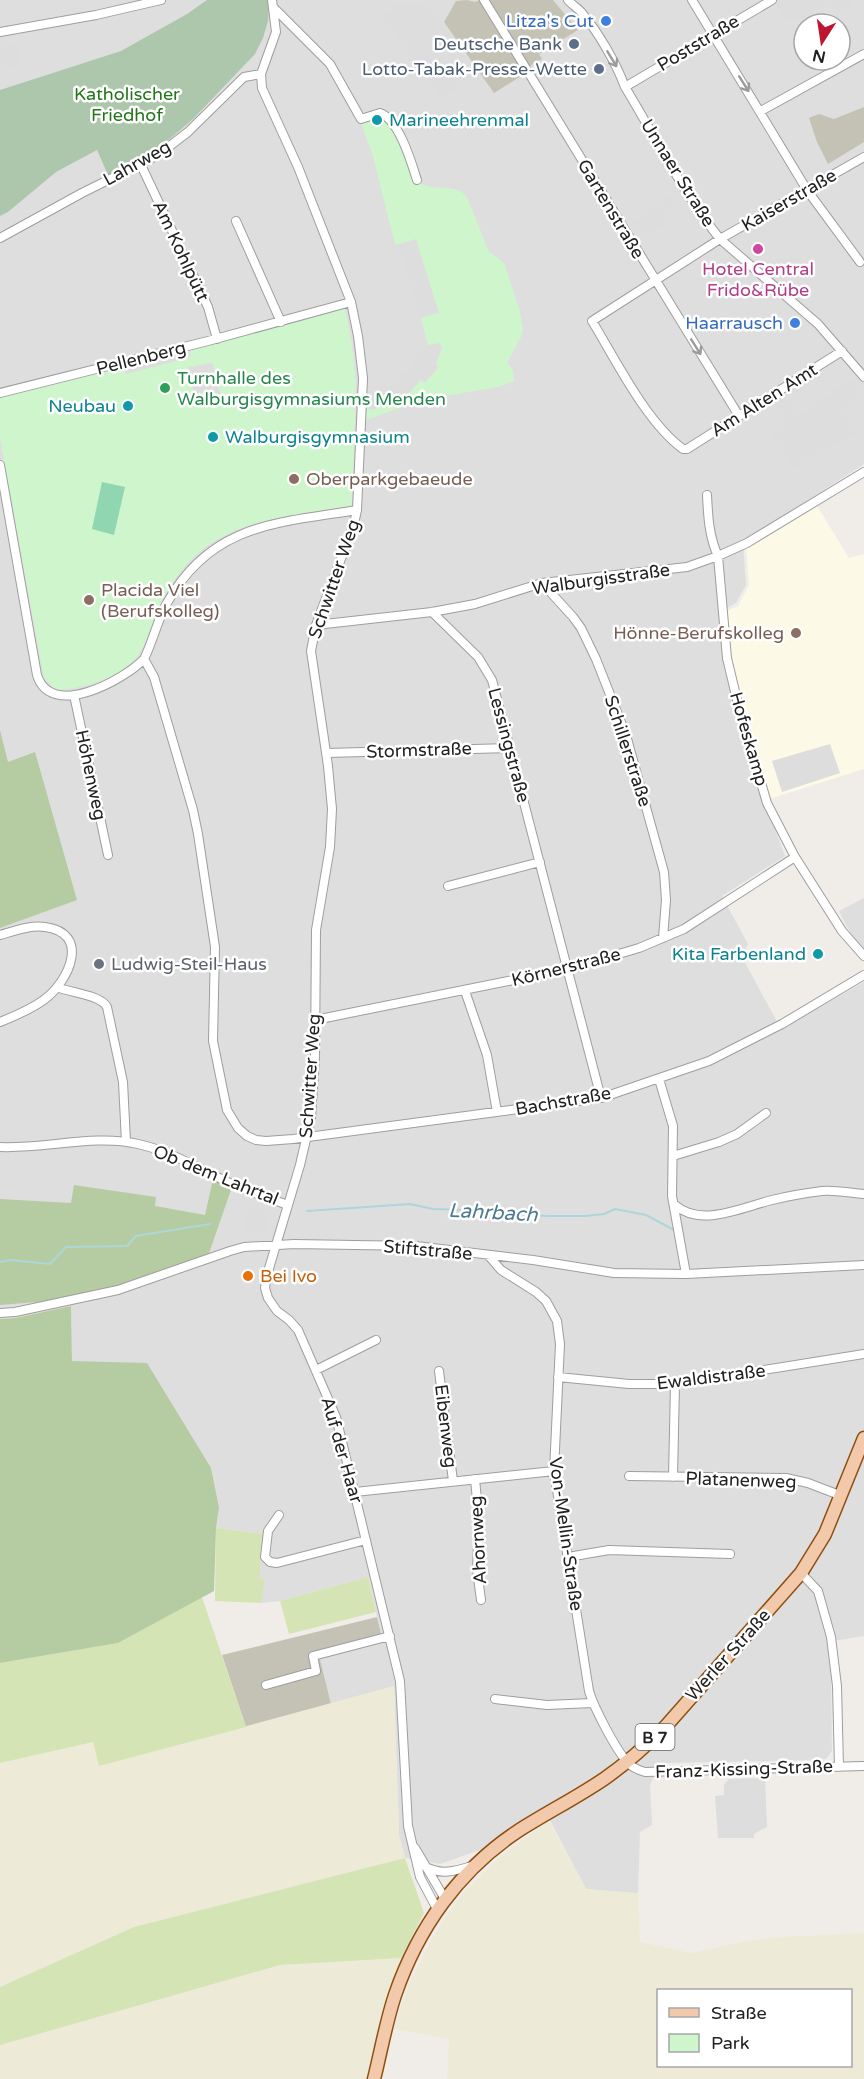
<svg xmlns="http://www.w3.org/2000/svg" width="864" height="2079" viewBox="0 0 864 2079" font-family="'Varela Round',sans-serif">
	<style>
		.residential { fill: #dfdede; fill-rule: evenodd }
		.education { fill: #fcf9e6 }
		.construction { fill: #c4c2b5 }
		.farmland { fill: #edebd7; fill-rule: evenodd }
		.grass { fill: #d4e4b5 }
		.forest { fill: #b5cba2 }
		.cemetery { fill: #adc7ac }
		.park { fill: #cff5cc }
		.pitch { fill: #90d6b0 }
		.parking { fill: #ddd }
		.lines { fill: none; stroke-linecap: round; stroke-linejoin: round }
		.stream { stroke: #aed6d9; stroke-width: 2 }
		.minor-casing { stroke: #9e9e9e; stroke-width: 10 }
		.primary-casing { stroke: #8e5010; stroke-width: 15 }
		.minor { stroke: #fff; stroke-width: 8 }
		.primary { stroke: #f3c9ac; stroke-width: 12 }
		.oneway { stroke: #9b9b9b }
		.shop-dot { fill: #3f7fe0; stroke: #fff; stroke-width: 2 }
		.service-dot { fill: #5c6f8a; stroke: #fff; stroke-width: 2 }
		.culture-dot { fill: #0f9aa8; stroke: #fff; stroke-width: 2 }
		.hotel-dot { fill: #d1479c; stroke: #fff; stroke-width: 2 }
		.leisure-dot { fill: #2e9e5b; stroke: #fff; stroke-width: 2 }
		.education-dot { fill: #8d6e63; stroke: #fff; stroke-width: 2 }
		.worship-dot { fill: #6b7280; stroke: #fff; stroke-width: 2 }
		.food-dot { fill: #e8710a; stroke: #fff; stroke-width: 2 }
		.labels { text-anchor: middle; stroke-width: 5; stroke-linejoin: round; paint-order: stroke }
		.shield { fill: #fff; stroke: #646464; stroke-width: 1.5 }
		.shield-label { font-size: 16px; font-weight: bold; fill: #212121 }
		.shop-label { font-size: 18px; fill: #366cbe; stroke: #fff; text-anchor: end }
		.street-label { font-size: 18px; fill: #212121; stroke: #fff }
		.service-label { font-size: 18px; fill: #4e5e75; stroke: #fff; text-anchor: end }
		.park-label { font-size: 18px; fill: #207618; stroke: #fff }
		.culture-label { font-size: 18px; fill: #0d838f; stroke: #fff; text-anchor: start }
		.hotel-label { font-size: 18px; fill: #b23c85; stroke: #fff }
		.leisure-label { font-size: 18px; fill: #27864d; stroke: #fff; text-anchor: start }
		.education-label { font-size: 18px; fill: #785e54; stroke: #fff; text-anchor: start }
		.worship-label { font-size: 18px; fill: #5b616d; stroke: #fff; text-anchor: start }
		.food-label { font-size: 18px; fill: #c56008; stroke: #fff; text-anchor: start }
		.water-label { font-size: 20px; font-style: italic; fill: #4c7a91; stroke: #fff }
	</style>
	<rect width="100%" height="100%" fill="#f0ede9"/>
	<path class="residential" d="M0 0H864V464L743 542 746 585 736 603 720 612 722 644 732 701 755 775 785 856 722 896 748 944 742 957 781 1029 864 982V1636L827 1642 831 1667 832 1751 826 1759 784 1761 660 1763 650 1785 652 1825 640 1832 638 1894 586 1889 544 1809 515 1825 483 1849 440 1864 405 1858 399 1835 394 1686 331 1704 320 1659 383 1642 368 1577 280 1601 261 1603 265 1580 258 1579 264 1534 216 1528 219 1508 72 1361 71 1306 15 1318 0 1319ZM804 24H840V60H804Z
		M864 898V960L839 911Z"/>
	<path class="education" d="M816 504 849 558 864 554V769L769 799 741 703 731 656 727 611 738 606 749 585 746 546Z"/>
	<path class="construction" d="M467 0 475 2 480 0H553L578 30 539 54 542 59 521 71 523 75 494 93 444 22 456 1Z
		M864 107V142L828 164 817 142 809 118 819 114 834 119Z
		M377 1617 383 1642 320 1659 331 1704 246 1727 222 1655Z"/>
	<path class="farmland" d="M394 1686 399 1835 405 1858 134 1927 0 1987V1763L93 1742 100 1766Z
		M549 1821 586 1889 638 1893 640 1942 691 1953 751 1940 783 1937 864 1933V2079H447L449 2039 394 2029 407 1987 430 1942 446 1916 463 1893 503 1854ZM850 1990V2066H658V1990Z
		M401 1958 385 2002 366 2079H0V2045L280 1965Z"/>
	<path class="grass" d="M216 1528 264 1534 259 1578 265 1580 261 1603 215 1601Z
		M368 1577 376 1612 289 1634 280 1601Z
		M202 1597 246 1727 99 1766 93 1742 0 1763V1663L118 1643Z
		M405 1858 424 1913 401 1958 280 1965 0 2045V1987L134 1927Z"/>
	<path class="forest" d="M0 730 8 762 35 752 77 900 0 928Z
		M214 1175 233 1184 207 1259 118 1290 74 1299 0 1305V1199L71 1203 74 1185 156 1197 155 1206 205 1215Z
		M71 1306 72 1361 147 1363 211 1468 219 1508 216 1528 214 1591 118 1643 0 1663V1319L15 1318Z"/>
	<path class="cemetery" d="M207 0H268L269 7 268 21 263 38 255 54 193 119 172 137 156 150 109 177 97 150 56 172 8 212 0 216V90L121 51 187 14Z"/>
	<path class="park" d="M379 114 390 121 416 180C434 195 454 181 467 197L489 252 497 257 505 265 520 312 523 329 521 337 507 363 513 370 514 381 498 387 421 400 364 421V408L373 410 409 393 421 380 425 383 438 368 436 363 442 349 440 343 428 345 421 318 439 313 416 239 395 245 373 156 360 120Z
		M345 309 352 345 356 384 352 506C300 514 238 518 197 554 181 568 163 595 156 614 150 629 146 646 135 659 119 679 80 689 56 690L44 678 0 438V398Z"/>
	<path class="pitch" d="M102 482 125 487 114 535 92 529Z"/>
	<path class="parking" d="M781 0H854L849 2 851 7 834 13 828 1 822 3 823 8 794 22 792 18 786 21 775 3Z
		M427 2 478 74 441 99 382 15 394 6Z
		M17 45 21 66 3 71 0 49Z
		M675 192 681 203 667 213 671 220 642 240 631 223Z
		M415 240 438 311 420 317 398 246Z
		M440 344 441 349 435 363 437 368 425 382 420 379 409 393 374 409 366 407V396L383 393 406 369 411 368 420 348Z
		M189 350 191 357 126 374 124 366Z
		M213 363 220 394 195 399 188 367Z
		M854 377 864 390V394L842 414 858 434 793 468 771 433 785 423 773 404 786 397 799 415Z
		M830 744 840 773 782 792 772 761Z
		M252 1201 271 1212 266 1233 241 1234Z
		M765 1778 767 1827 754 1834V1838H718L715 1796 724 1795V1784L729 1779Z"/>
	<g class="lines">
		<path class="stream" d="M307 1211 410 1204 433 1209 502 1211 545 1216H585L604 1214 615 1209 646 1215 674 1230
			M0 1262 10 1260 50 1264 66 1247 127 1246 136 1236 210 1224"/>
		<g class="minor-casing">
			<path id="minor" d="M272 0 276 32 261 74 262 88 298 167 351 302 358 336 363 378 357 510 354 524 316 625 311 651 328 766 332 809 330 847 316 930 315 1057 311 1118 300 1165 267 1275 265 1288 268 1298 277 1311 289 1320 298 1330 336 1417 400 1681 408 1826 420 1877 437 1909
				M484 0 739 416
				M568 0C572 5 578 8 582 13 599 33 616 63 625 87 656 138 683 193 720 239L818 324 864 377
				M692 0 807 190 860 262
				M274 8 330 64 361 119 380 113C399 120 411 161 417 180
				M0 32 96 15 161 0
				M625 87 772 0
				M761 111 864 54
				M141 165 208 307 217 339
				M236 221 281 322
				M0 238 82 193 158 155 188 132 244 77 261 74
				M842 351 687 449H683C646 422 616 360 592 321L720 239 864 157
				M0 393 208 341 351 302
				M0 465 37 675C51 720 124 680 144 659
				M707 495C708 516 709 537 718 556L727 658 738 704 767 803 795 857 842 931 864 956
				M357 510C276 523 211 524 167 603 157 621 153 641 144 659L154 677 193 810 198 834 215 947 213 1041 227 1110 238 1128 247 1136 256 1140 266 1141 293 1139 601 1098 709 1061 782 1024 864 975
				M542 583 573 617 581 628 596 659 626 735 664 872 666 900 663 938
				M432 612 478 657 492 680 601 1098
				M316 625 432 612 475 604 542 583 687 567 718 556 747 543 864 472
				M74 695 108 855
				M327 753 510 748
				M448 886 540 862
				M0 935C14 931 30 925 45 927 91 933 69 981 45 999 32 1009 15 1016 0 1022
				M57 987C71 993 101 995 107 1007L123 1082 126 1142
				M465 991 487 1055 497 1112
				M315 1020 568 969 639 948 684 929 795 857
				M659 1079 673 1126 672 1196 686 1274
				M0 1147C45 1149 95 1134 138 1144 171 1151 201 1170 232 1184 250 1192 269 1198 288 1205
				M673 1156 719 1142 737 1134 766 1113
				M675 1205C701 1228 743 1207 772 1200 788 1196 806 1193 822 1191 836 1190 850 1193 864 1194
				M488 1255 501 1270 536 1292 546 1301 557 1321 560 1344 554 1471 589 1691C594 1708 616 1750 628 1763 633 1768 638 1770 645 1772L864 1766
				M0 1313 15 1312 118 1290 230 1251 244 1247 294 1244 416 1246 533 1260 614 1273 686 1274 864 1265
				M316 1370 376 1340
				M439 1371 453 1481
				M558 1377 629 1384H675L864 1354
				M629 1476 786 1478 808 1483 842 1496
				M673 1477 675 1384
				M475 1479 479 1521 477 1570 481 1600
				M355 1492 554 1471
				M279 1515 268 1531 265 1557 270 1562 277 1563 366 1540
				M568 1557 609 1550 730 1554
				M801 1573 818 1591 831 1637 837 1686 839 1767
				M266 1685 316 1671 313 1656 390 1636
				M495 1699 547 1705 592 1703
				M415 1848 445 1899
				M426 1867C443 1876 458 1870 475 1865"/>
		</g>
		<g class="primary-casing">
			<path id="primary" d="M374 2079C381 2051 386 2022 395 1995 418 1928 459 1870 518 1831 546 1813 576 1798 604 1779 627 1763 646 1746 666 1726L801 1573 825 1534 864 1438"/>
		</g>
		<use href="#minor" class="minor"/>
		<use href="#primary" class="primary"/>
	</g>
	<defs><path id="oneway-shaft" d="M-6 0H5M1.5-3L5.5 0L1.5 3" fill="none" stroke-width="1.6" stroke-linecap="round" stroke-linejoin="round" transform="scale(1.5)"/></defs>
	<g class="oneway">
		<use href="#oneway-shaft" transform="translate(612 59) rotate(59)"/>
		<use href="#oneway-shaft" transform="translate(744 84) rotate(58)"/>
		<use href="#oneway-shaft" transform="translate(696 347) rotate(58)"/>
	</g>
	<g class="shop-dot">
		<circle cx="606" cy="21" r="6"/>
		<circle cx="795" cy="323" r="6"/>
	</g>
	<g class="service-dot">
		<circle cx="574" cy="44" r="6"/>
		<circle cx="599" cy="69" r="6"/>
	</g>
	<g class="culture-dot">
		<circle cx="377" cy="120" r="6"/>
		<circle cx="128" cy="406" r="6"/>
		<circle cx="213" cy="437" r="6"/>
		<circle cx="818" cy="954" r="6"/>
	</g>
	<circle class="hotel-dot" cx="758" cy="249" r="6"/>
	<circle class="leisure-dot" cx="165" cy="388" r="6"/>
	<g class="education-dot">
		<circle cx="294" cy="479" r="6"/>
		<circle cx="89" cy="600" r="6"/>
		<circle cx="796" cy="633" r="6"/>
	</g>
	<circle class="worship-dot" cx="99" cy="964" r="6"/>
	<circle class="food-dot" cx="248" cy="1276" r="6"/>
	<g class="labels">
		<rect class="shield" x="635.5" y="1724" width="39" height="26" rx="4.5"/>
		<g class="shield-label">
			<text x="655" y="1743">B 7</text>
		</g>
		<g class="shop-label">
			<text x="594" y="27">Litza's Cut</text>
			<text x="783" y="329">Haarrausch</text>
		</g>
		<g class="street-label">
			<text transform="translate(698 43) rotate(-31)" y="6">Poststraße</text>
			<text transform="translate(137 163) rotate(-29)" y="6">Lahrweg</text>
			<text transform="translate(678 173) rotate(58)" y="6">Unnaer Straße</text>
			<text transform="translate(789 200) rotate(-30)" y="6">Kaiserstraße</text>
			<text transform="translate(611 209) rotate(59)" y="6">Gartenstraße</text>
			<text transform="translate(181 251) rotate(65)" y="6">Am Kohlpütt</text>
			<text transform="translate(141 358) rotate(-14)" y="6">Pellenberg</text>
			<text transform="translate(764 400) rotate(-32)" y="6">Am Alten Amt</text>
			<text transform="translate(334 579) rotate(-71)" y="6">Schwitter Weg</text>
			<text transform="translate(601 579) rotate(-8)" y="6">Walburgisstraße</text>
			<text transform="translate(749 739) rotate(74)" y="6">Hofeskamp</text>
			<text transform="translate(509 745) rotate(75)" y="6">Lessingstraße</text>
			<text transform="translate(419 750) rotate(-2)" y="6">Stormstraße</text>
			<text transform="translate(628 751) rotate(72)" y="6">Schillerstraße</text>
			<text transform="translate(91 775) rotate(78)" y="6">Höhenweg</text>
			<text transform="translate(566 967) rotate(-14)" y="6">Körnerstraße</text>
			<text transform="translate(310 1076) rotate(-86)" y="6">Schwitter Weg</text>
			<text transform="translate(563 1101) rotate(-10)" y="6">Bachstraße</text>
			<text transform="translate(216 1175) rotate(22)" y="6">Ob dem Lahrtal</text>
			<text transform="translate(428 1250) rotate(5)" y="6">Stiftstraße</text>
			<text transform="translate(711 1377) rotate(-7)" y="6">Ewaldistraße</text>
			<text transform="translate(446 1426) rotate(83)" y="6">Eibenweg</text>
			<text transform="translate(342 1450) rotate(74)" y="6">Auf der Haar</text>
			<text transform="translate(741 1480) rotate(2)" y="6">Platanenweg</text>
			<text transform="translate(566 1534) rotate(82)" y="6">Von-Mellin-Straße</text>
			<text transform="translate(478 1540) rotate(-93)" y="6">Ahornweg</text>
			<text transform="translate(728 1655) rotate(-48)" y="6">Werler Straße</text>
			<text transform="translate(744 1769) rotate(-2)" y="6">Franz-Kissing-Straße</text>
		</g>
		<g class="service-label">
			<text x="562" y="50">Deutsche Bank</text>
			<text x="587" y="75">Lotto-Tabak-Presse-Wette</text>
		</g>
		<g class="park-label">
			<text x="127" y="100">Katholischer<tspan x="127" dy="21">Friedhof</tspan></text>
		</g>
		<g class="culture-label">
			<text x="389" y="126">Marineehrenmal</text>
			<text x="116" y="412" text-anchor="end">Neubau</text>
			<text x="225" y="443">Walburgisgymnasium</text>
			<text x="806" y="960" text-anchor="end">Kita Farbenland</text>
		</g>
		<g class="hotel-label">
			<text x="758" y="275">Hotel Central<tspan x="758" dy="21">Frido&amp;Rübe</tspan></text>
		</g>
		<g class="leisure-label">
			<text x="177" y="384">Turnhalle des<tspan x="177" dy="21">Walburgisgymnasiums Menden</tspan></text>
		</g>
		<g class="education-label">
			<text x="306" y="485">Oberparkgebaeude</text>
			<text x="101" y="596">Placida Viel<tspan x="101" dy="21">(Berufskolleg)</tspan></text>
			<text x="784" y="639" text-anchor="end">Hönne-Berufskolleg</text>
		</g>
		<g class="worship-label">
			<text x="111" y="970">Ludwig-Steil-Haus</text>
		</g>
		<g class="food-label">
			<text x="260" y="1282">Bei Ivo</text>
		</g>
		<g class="water-label">
			<text transform="translate(493 1212) rotate(3)" y="7">Lahrbach</text>
		</g>
	</g>
	<rect x="657" y="1989" width="195" height="78" fill="#ffffff" stroke="#a6a6a6" stroke-width="1.5"/>
	<rect x="669" y="2008" width="30" height="9" fill="#f3c9ac" stroke="#a6a6a6" stroke-width="1.5"/>
	<text x="711" y="2019" font-size="18" fill="#212121">Straße</text>
	<rect x="669" y="2034" width="30" height="18" fill="#cff5cc" stroke="#a6a6a6" stroke-width="1.5"/>
	<text x="711" y="2049" font-size="18" fill="#212121">Park</text>
	<g transform="translate(822 42) rotate(192)"><circle r="28" fill="#ffffff" stroke="#a6a6a6" stroke-width="1.5"/>
	<path d="M0-4.5L10 22L0 15L-10 22Z" fill="#bd1631"/>
	<text y="-9" font-size="16" font-weight="bold" text-anchor="middle" fill="#212121">N</text>
	</g>
</svg>
